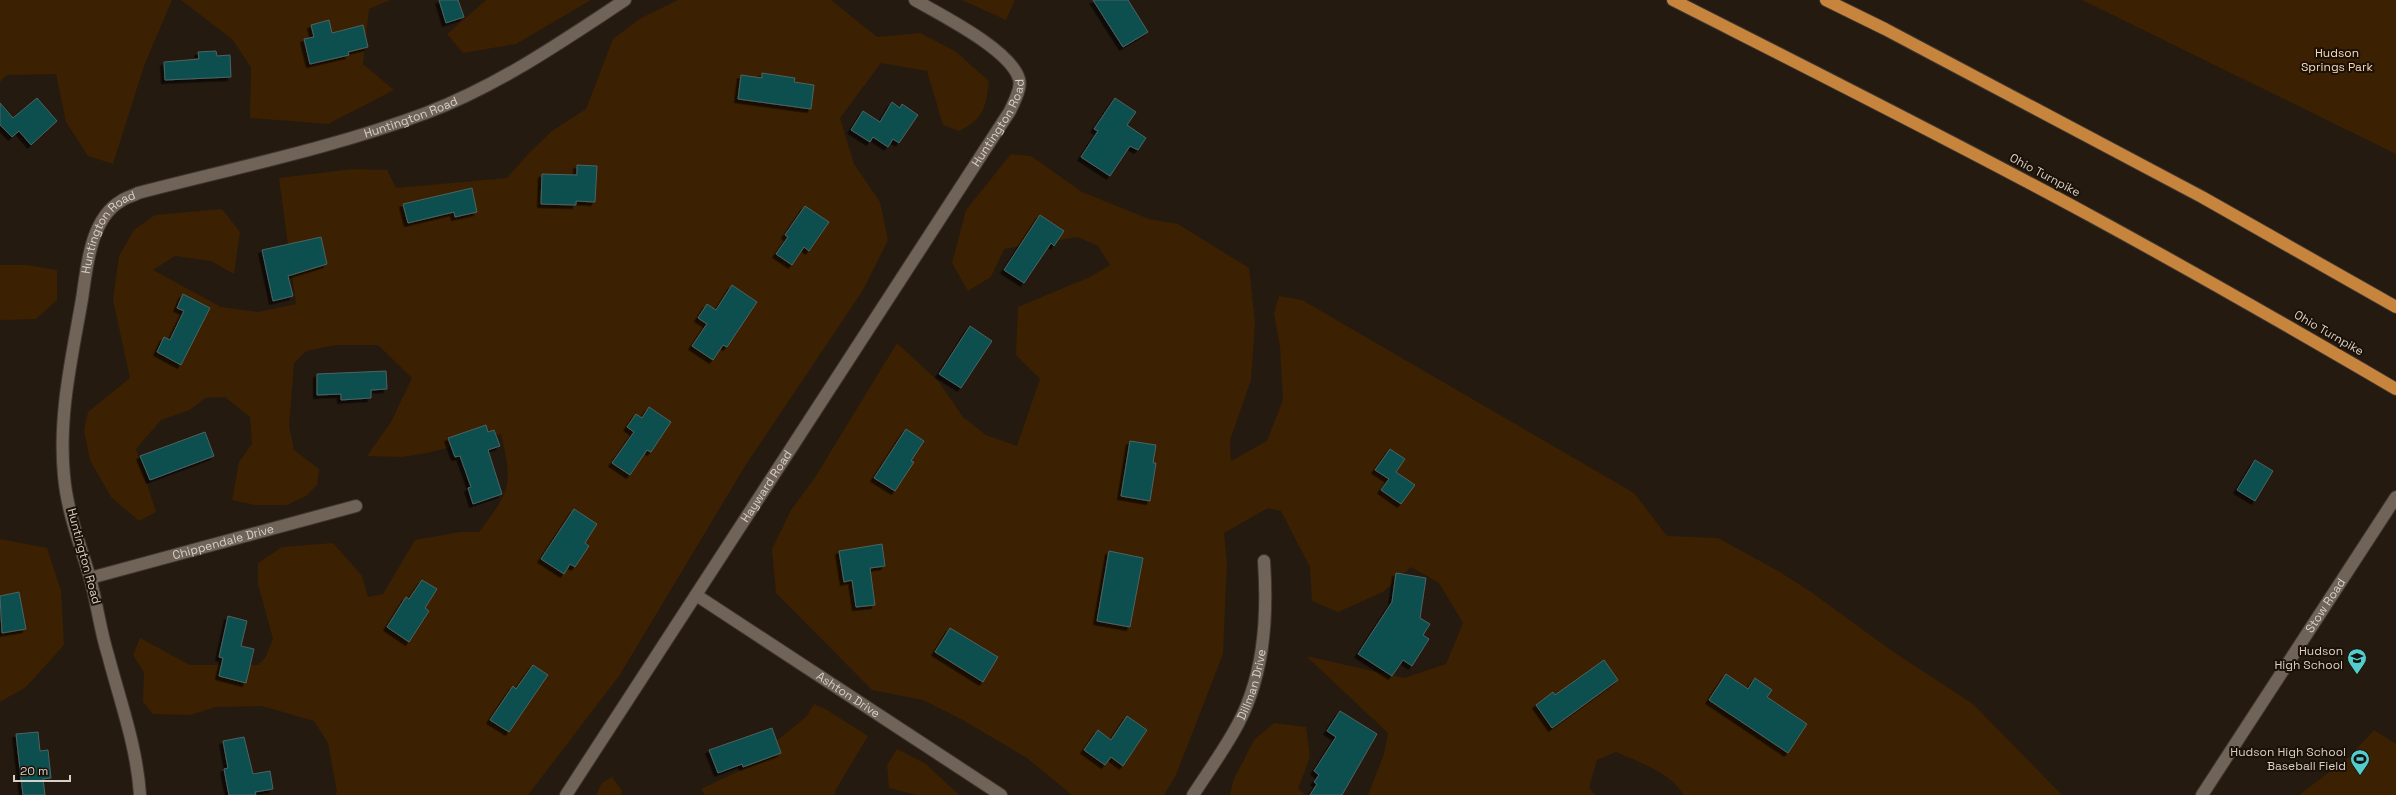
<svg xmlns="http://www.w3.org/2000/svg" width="2396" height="795" viewBox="0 0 2396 795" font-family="'Space Grotesk',sans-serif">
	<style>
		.green { fill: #3b2001 }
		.building { fill: #094f4f; stroke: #4e6363; filter: url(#shadow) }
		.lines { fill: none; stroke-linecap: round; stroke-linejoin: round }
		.minor-casing { stroke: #3e3631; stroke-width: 14 }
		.highway-casing { stroke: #3e3631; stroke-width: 14 }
		.minor { stroke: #706357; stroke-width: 12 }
		.highway { stroke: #c6843c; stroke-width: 12 }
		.labels { text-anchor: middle; stroke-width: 4; stroke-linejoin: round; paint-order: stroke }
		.park-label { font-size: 12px; fill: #f9d9bb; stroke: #1b1107 }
		.street-label { font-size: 12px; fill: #d7d0c9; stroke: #1b1107 }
		.poi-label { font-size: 12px; fill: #d7d0c9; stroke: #1b1107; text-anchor: end }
	</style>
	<defs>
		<filter id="shadow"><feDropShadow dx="-3.5" dy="3.5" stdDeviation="0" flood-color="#0009"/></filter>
	</defs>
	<rect width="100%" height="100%" fill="#251a10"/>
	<path class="green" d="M0 0H172L144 66 113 164 88 156 66 122 56 74 7 75 0 82Z
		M181 0H390L369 9 363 64 394 90 328 124 250 118 251 67 232 39Z
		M486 0H591L516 44 463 53 447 34Z
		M678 0H831L877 37 920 33 955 51 989 81C986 107 984 119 959 131L943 125 927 71 881 63 840 118 854 164 880 202 888 240 863 290 745 466 619 676 528 795H335L337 792 328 743 314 721 262 706 216 707 190 715 153 714 143 702 144 672 133 655 140 638 190 665H258L265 658 273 639 258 584V563L282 547 333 543 362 576 368 597 383 594 415 540 460 532H479C511 490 513 485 501 434L427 453 402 457 367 456 391 422 412 378 378 345H336L306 351 294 363 289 425 294 450 319 469 317 485 306 496 287 505H255L232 500 239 462 252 444 250 417 225 397 205 398 190 410 161 420 136 449 156 512 139 521 111 497 90 460 84 431 88 412 130 378 113 300 119 256 134 230 155 215 222 209 240 232 234 274 211 261 175 256 153 270 221 307 258 312 296 304 279 178 353 169 387 170 396 188 507 178 529 153 552 131 586 109 613 39 641 18Z
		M962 0H1015L1006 20Z
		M2082 0H2396V154Z
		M1011 154 1031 156 1082 192 1149 219 1178 224 1249 268 1255 322 1251 380 1230 440 1231 461 1267 441 1283 400 1280 347 1274 313 1279 296 1302 300 1634 493 1667 536 1718 538 1780 572 1811 592 1892 651 1973 704 2062 795H1683C1674 774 1636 761 1616 752L1597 760 1589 788 1595 795H1368L1384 754 1388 733 1306 656 1404 678 1446 664 1463 623 1439 583 1411 567 1383 592 1338 612 1312 601 1310 567 1281 511 1268 508 1224 533 1227 563 1223 654 1176 775 1164 795H1072L1027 758 961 719 923 700 872 690 776 593 772 549 791 510 814 479 897 343 939 382 963 417 986 435 1017 446 1040 379 1016 355 1018 307 1090 277 1110 265 1098 246 1078 237 1004 249 991 277 968 291 952 263 966 210Z
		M0 265H27L57 270V300L36 319 0 320Z
		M0 539 47 548 61 591 64 645 26 687 0 702Z
		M814 704 827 710 868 736 835 791V795H705L701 789 741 770 807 716Z
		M1274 723 1306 727 1310 757 1298 789 1306 795H1230L1233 781 1254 740Z
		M2374 730 2396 744V795H2299L2349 757Z
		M897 749 926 764 959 795H917L889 788 887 765Z
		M612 777 622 791 621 795H596L602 783Z"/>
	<path class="building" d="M439 0H458L464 17 446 23Z
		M1093 0H1128L1148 32 1123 47Z
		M329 20 332 33 363 25 368 47 348 52 349 55 310 64 304 39 314 37 311 25Z
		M216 51 217 56 230 55 231 77 165 80 164 62 199 59 198 52Z
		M762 73 795 78 794 82 814 85 811 109 738 99 741 75 762 78Z
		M37 98 57 121 31 145 19 131 12 137 0 125V103L13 118Z
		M1115 98 1136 112 1127 125 1146 138 1138 150 1130 146 1110 176 1081 157 1098 131 1094 129Z
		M892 102 900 108 902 104 918 115 899 143 893 139 888 147 873 137 870 142 851 130 863 111 880 122Z
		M577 165 597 166 595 202 576 201V205L541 204 542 174 577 175Z
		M472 188 477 212 455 217 454 212 408 223 403 204Z
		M805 206 829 222 809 251 804 247 792 265 776 254 788 237 785 235Z
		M1040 215 1064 231 1054 246 1051 243 1024 283 1004 270Z
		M321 237 327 264 288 276 293 296 273 301 262 250Z
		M732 285 757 302 727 347 723 345 713 360 692 346 707 324 698 318 707 304 716 310Z
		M183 294 210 308 181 365 157 352 164 337 170 340 184 311 177 308Z
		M970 326 992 341 961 388 939 374Z
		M386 371 387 389 371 390V398L341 400V394L317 395V374Z
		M649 407 671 422 651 452 647 450 630 475 612 463 634 432 627 427 636 414 642 418Z
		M486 425 488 432 494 430 500 446 488 450 502 494 473 504 468 488 471 487 460 456 455 457 448 438Z
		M906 429 924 441 911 461 914 462 895 491 874 478Z
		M205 432 214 456 150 480 140 456Z
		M1130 441 1156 445 1153 463H1156L1150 501 1121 496Z
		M1390 449 1405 459 1396 472 1415 485 1401 504 1381 490 1389 479 1375 470Z
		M2255 460 2273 471 2255 501 2237 490Z
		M574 509 597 524 585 543 589 546 575 567 570 564 564 574 541 559Z
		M882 544 885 566 870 568 875 605 856 607 852 580 844 582 839 551Z
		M1109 551 1143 558 1130 627 1097 621Z
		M1396 573 1426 578 1420 618 1430 624 1423 635 1429 639 1412 666 1403 660 1392 676 1358 654 1392 602Z
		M422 580 437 589 425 608 429 611 409 642 387 627 406 597 409 599Z
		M19 592 26 629 2 633 0 596Z
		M228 616 247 621 241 646 254 649 246 683 219 676 223 658 219 657Z
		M950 628 998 657 983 682 935 652Z
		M1604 660 1618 680 1552 728 1536 705 1553 692 1555 695Z
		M533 665 548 675 509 732 490 720 513 686 516 689Z
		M1726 674 1748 689 1755 678 1772 690 1767 697 1807 724 1788 753 1709 700Z
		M1340 711 1377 734 1342 795H1310L1317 784 1314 782 1319 775 1314 771 1336 737 1327 731Z
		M1127 716 1147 730 1123 766 1111 757 1105 765 1084 750 1098 730 1111 740Z
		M772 728 781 753 743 767 742 764 718 773 709 750Z
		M38 732 40 751 48 750 51 778 43 779 45 795H23L16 734Z
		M244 737 253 774 270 771 273 789 255 792 256 795H229L224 769 228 768 223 741Z"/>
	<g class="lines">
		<g class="minor-casing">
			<g id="minor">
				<path id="s1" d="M90 578 356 506"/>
				<path id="s2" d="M696 595 1001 795"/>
				<path id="s3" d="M140 795C137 747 120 701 108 655 100 630 97 603 90 578 80 544 67 511 64 476 58 416 72 357 82 299 87 267 90 219 121 201 126 197 133 196 138 193 234 168 333 148 426 113 498 86 561 42 625 0"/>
				<path id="s4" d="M566 795 1010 111C1014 102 1022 88 1019 79 1011 50 941 15 915 0"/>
				<path id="s5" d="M1193 795C1206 775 1221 754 1233 733 1264 681 1268 620 1264 561"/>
				<path id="s6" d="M2202 795 2396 497"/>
			</g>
		</g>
		<g class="highway-casing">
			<path id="highway" d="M1673 0C1813 71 1953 141 2091 216 2194 272 2295 330 2396 389
				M1826 0 1885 29 2202 197 2396 307"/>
		</g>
		<use href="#minor" class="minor"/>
		<use href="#highway" class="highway"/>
	</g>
	<defs>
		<g id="school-pin" transform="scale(1)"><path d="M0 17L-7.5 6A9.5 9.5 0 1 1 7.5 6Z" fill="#52cdcc" stroke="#1b1107"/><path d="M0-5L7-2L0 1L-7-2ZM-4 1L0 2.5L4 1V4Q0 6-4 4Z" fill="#111"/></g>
		<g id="stadium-pin" transform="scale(1)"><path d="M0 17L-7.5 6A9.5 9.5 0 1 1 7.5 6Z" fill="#52cdcc" stroke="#1b1107"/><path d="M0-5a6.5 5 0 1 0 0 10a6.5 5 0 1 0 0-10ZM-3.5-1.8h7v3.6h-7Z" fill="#111"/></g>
	</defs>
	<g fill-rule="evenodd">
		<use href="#school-pin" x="2357" y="658"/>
		<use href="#stadium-pin" x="2360" y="759"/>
	</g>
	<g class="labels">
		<g class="park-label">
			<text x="2337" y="57">Hudson<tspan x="2337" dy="14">Springs Park</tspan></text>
		</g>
		<g class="street-label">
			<text dy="4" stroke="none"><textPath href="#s3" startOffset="918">Huntington Road</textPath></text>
			<text dy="4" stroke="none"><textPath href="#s4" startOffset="800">Huntington Road</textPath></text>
			<text transform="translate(2045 175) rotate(28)" y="4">Ohio Turnpike</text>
			<text dy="4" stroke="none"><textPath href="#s3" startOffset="582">Huntington Road</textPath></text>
			<text transform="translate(2329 333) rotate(30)" y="4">Ohio Turnpike</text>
			<text dy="4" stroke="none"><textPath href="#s4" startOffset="368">Hayward Road</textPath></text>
			<text dy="4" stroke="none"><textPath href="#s1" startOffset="138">Chippendale Drive</textPath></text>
			<text transform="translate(84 556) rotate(75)" y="4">Huntington Road</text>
			<text dy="4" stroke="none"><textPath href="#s6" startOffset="226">Stow Road</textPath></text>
			<text dy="4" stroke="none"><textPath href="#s5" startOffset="126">Dillman Drive</textPath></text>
			<text dy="4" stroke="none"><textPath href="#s2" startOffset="182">Ashton Drive</textPath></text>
		</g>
		<g class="poi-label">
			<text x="2343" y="655">Hudson<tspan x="2343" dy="14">High School</tspan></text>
			<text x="2346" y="756">Hudson High School<tspan x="2346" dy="14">Baseball Field</tspan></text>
		</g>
	</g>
	<path d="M14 775v6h56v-6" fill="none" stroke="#d7d0c9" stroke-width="2"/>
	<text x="20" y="775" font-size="12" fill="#d7d0c9" stroke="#1b1107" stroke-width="3" paint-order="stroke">20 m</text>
</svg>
